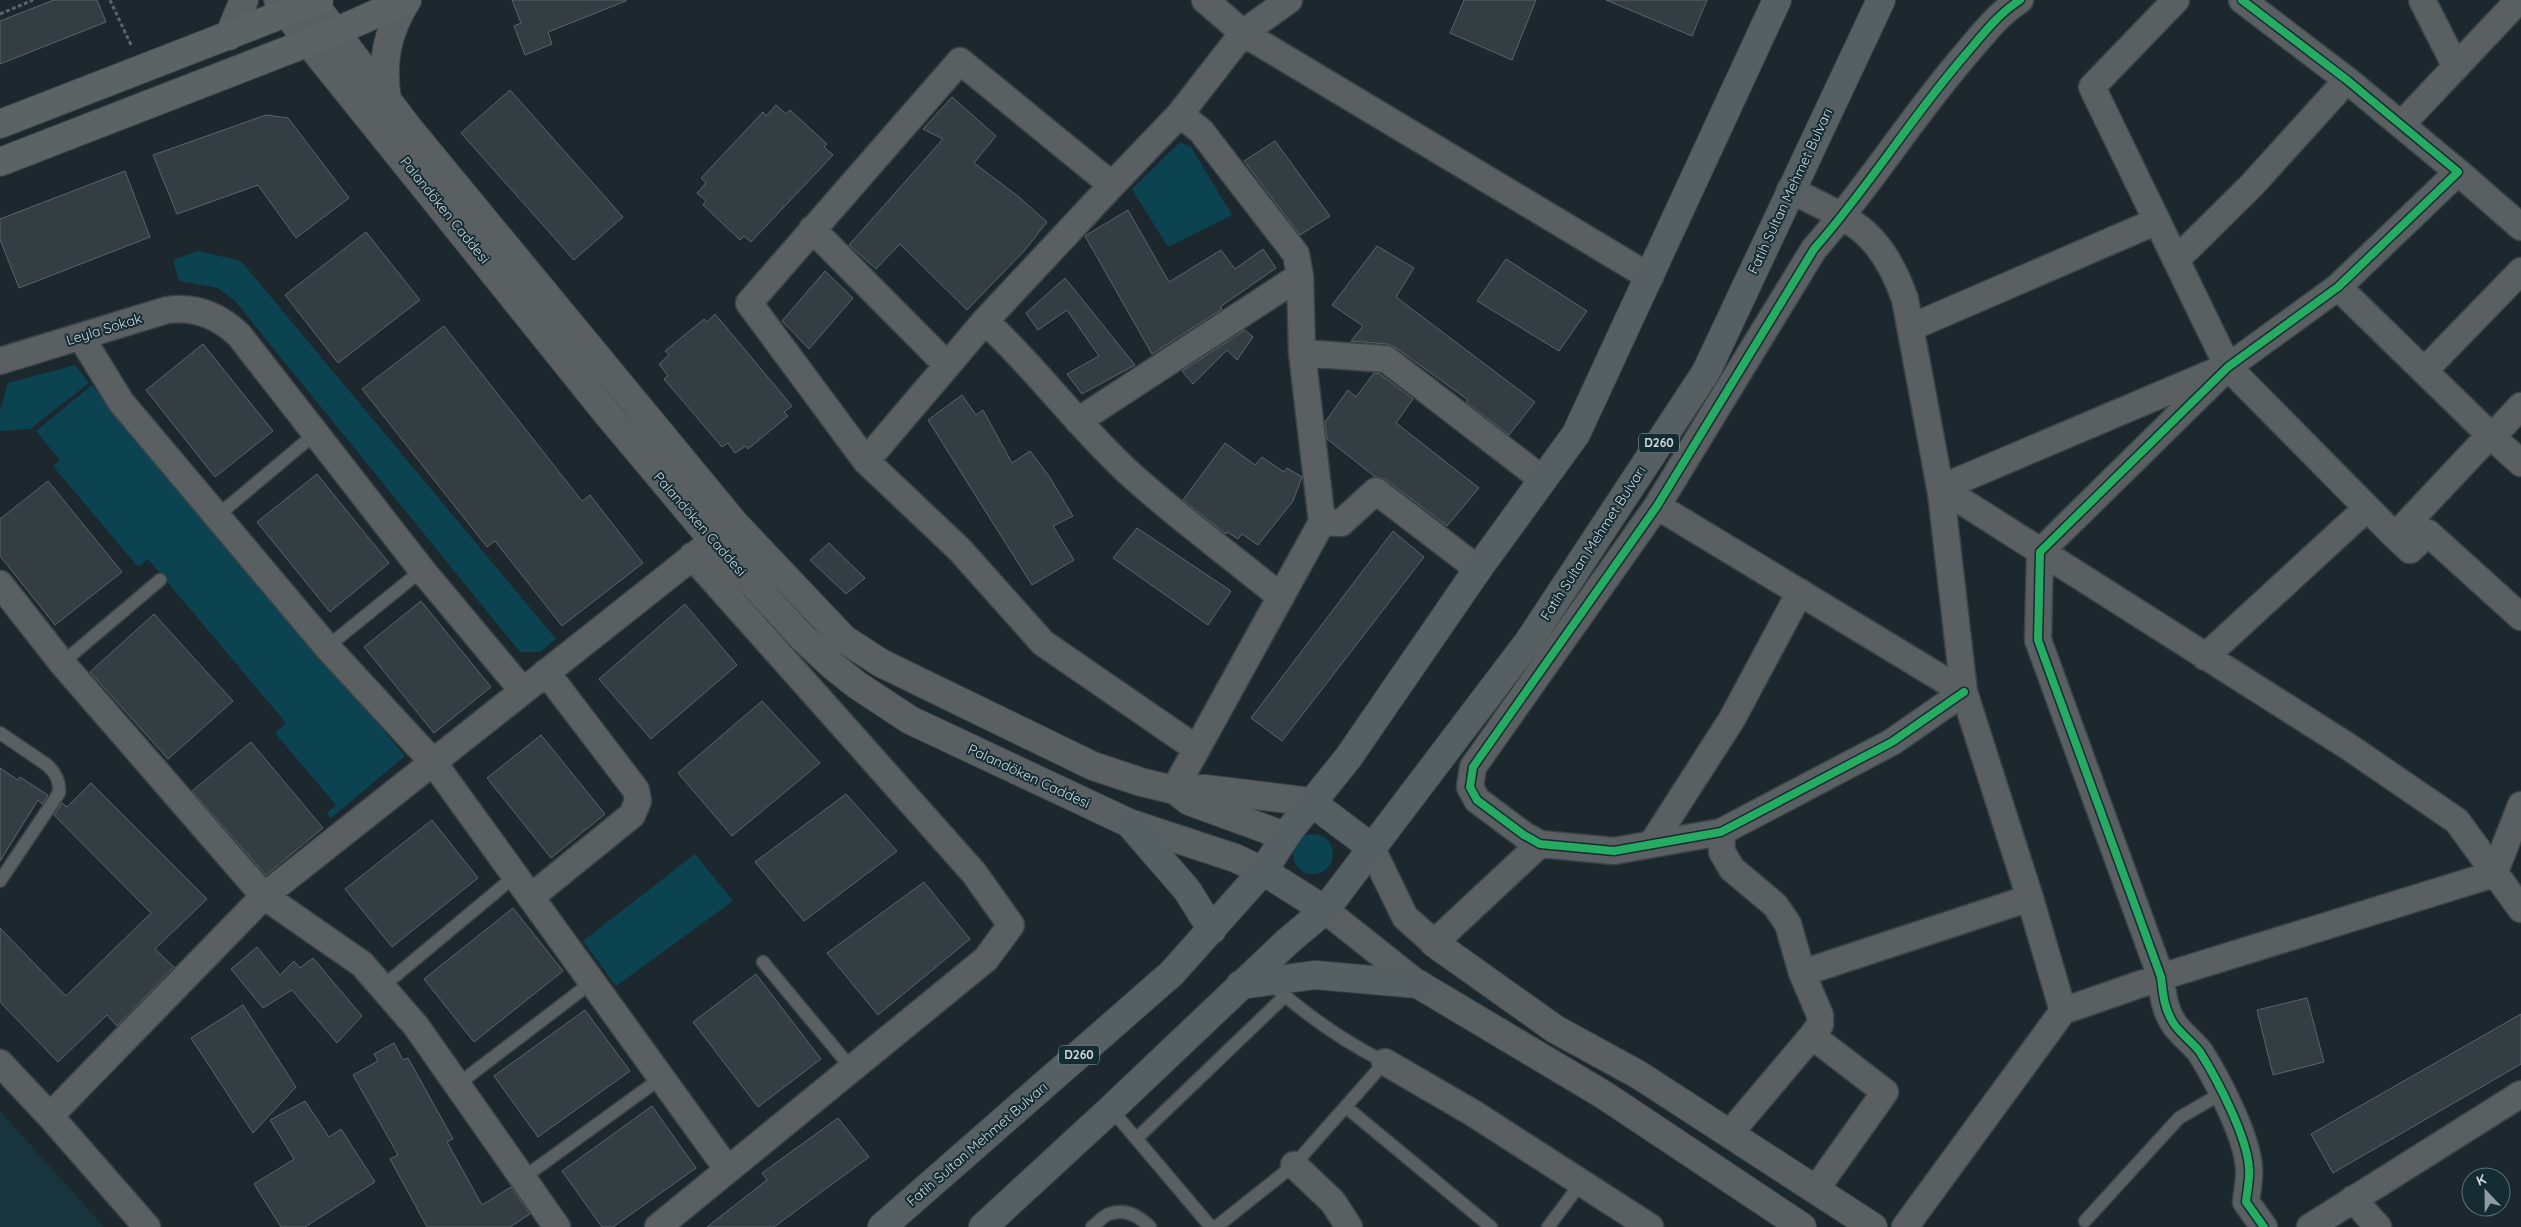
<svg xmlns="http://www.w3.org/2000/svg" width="2521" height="1227" viewBox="0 0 2521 1227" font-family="Quicksand,sans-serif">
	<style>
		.built { fill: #18353e }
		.green { fill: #0c4351 }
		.building { fill: #343d41; stroke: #5b6569 }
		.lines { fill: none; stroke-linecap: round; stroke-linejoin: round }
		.service-casing { stroke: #3a4448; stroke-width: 15 }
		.minor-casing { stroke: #3a4448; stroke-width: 29 }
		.tertiary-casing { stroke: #3a4448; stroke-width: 30 }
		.secondary-casing { stroke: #3a4448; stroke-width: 30 }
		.trunk-casing { stroke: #3a4448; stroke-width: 30 }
		.path { stroke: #5d6467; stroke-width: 3; stroke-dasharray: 4 2.5; stroke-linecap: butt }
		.service { stroke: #5a5f62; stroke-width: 12 }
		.minor { stroke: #5a5f62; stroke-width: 26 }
		.tertiary { stroke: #5a5f62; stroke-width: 28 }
		.secondary { stroke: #5c6364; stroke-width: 28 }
		.trunk { stroke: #566062; stroke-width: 28 }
		.cycleway-casing { stroke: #162c33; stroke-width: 11 }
		.cycleway { stroke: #26ab63; stroke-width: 8 }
		.labels { text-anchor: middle; stroke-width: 4; stroke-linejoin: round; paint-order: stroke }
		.shield { fill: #162c33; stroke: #96a6ab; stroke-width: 1 }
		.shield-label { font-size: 12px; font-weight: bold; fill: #cddadf }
		.street-label { font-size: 14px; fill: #cddadf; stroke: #162c33 }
	</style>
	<rect width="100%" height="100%" fill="#1c282d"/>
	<path class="built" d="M0 1111 104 1227H0Z"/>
	<path class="green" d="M1180 142 1191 147 1232 215 1168 247 1132 189Z
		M198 251 241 261 556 639 540 652H520L235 301 218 288 179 281 173 260Z
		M75 365 89 383 30 429 0 431V411L8 383Z
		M92 385 405 756 331 818 327 813 336 805 275 733 286 723 148 559 138 567 53 466 60 460 36 431Z
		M1293 854a20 20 0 1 1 40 0a20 20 0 1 1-40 0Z
		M695 854 733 901 616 986 583 941Z"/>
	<path class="building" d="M54 0H97L106 22 0 64V21Z
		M512 0H626V1L548 32 552 44 525 55 514 26 521 23Z
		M1464 0H1536L1512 60 1450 33Z
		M1606 0H1707L1692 36Z
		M510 90 623 217 574 260 461 133Z
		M952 97 996 136 974 163 1019 197 1047 222 1025 250 967 310 900 244 876 269 849 245 943 139 923 129Z
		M776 105 786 114 790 110 827 144 824 147 833 155 751 242 744 236 740 240 703 205 706 201 697 193 706 183 701 178 763 112 766 116Z
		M266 115 288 118 349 198 296 238 258 185 177 214 153 155Z
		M1275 141 1330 216 1300 235 1244 161Z
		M125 171 150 237 19 288 0 239V219Z
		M1128 210 1169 282 1221 250 1235 269 1263 249 1276 268 1220 307 1222 309 1152 354 1085 236Z
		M366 232 420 300 338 363 285 295Z
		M1377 246 1414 268 1396 297 1535 402 1509 435 1466 402 1468 400 1395 347 1387 344 1351 341 1363 326 1332 305Z
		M1506 259 1587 311 1559 351 1477 301Z
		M825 271 853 298 809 349 782 321Z
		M1065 278 1135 365 1082 394 1067 374 1099 356 1067 310 1038 330 1026 313Z
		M715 314 792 406 784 412 788 416 748 449 746 446 735 453 728 443 722 447 664 379 668 376 659 364 669 355 665 351 704 319 707 322Z
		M444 326 582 501 590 495 643 563 562 626 495 541 487 547 362 389Z
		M1245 330 1253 337 1237 360 1227 350 1193 384 1182 371Z
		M203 344 273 431 215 477 146 390Z
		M1374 373 1380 374 1413 399 1396 423 1479 488 1447 526 1385 479 1374 476 1327 439 1325 422 1348 390 1356 397Z
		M962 395 976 415 983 410 1012 463 1030 451 1049 476 1073 516 1053 526 1074 560 1032 585 928 420Z
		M1225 443 1255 465 1262 457 1284 472 1287 468 1302 477 1293 501 1258 545 1242 534 1238 539 1227 532 1226 534 1183 500Z
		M317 474 389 563 330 612 257 522Z
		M48 481 122 572 55 625 0 556V519Z
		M1137 528 1231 591 1208 625 1113 558Z
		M1393 531 1424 557 1282 741 1251 718Z
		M829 543 865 578 846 594 810 560Z
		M421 601 491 687 434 733 364 647Z
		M685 604 737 665 651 739 599 679Z
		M154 614 233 701 168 759 90 672Z
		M762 701 820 763 732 836 678 773Z
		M541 735 605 814 551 858 487 778Z
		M251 742 323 828 266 875 192 791Z
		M0 768 18 780 20 777 48 795 42 804 38 800 0 861Z
		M91 783 207 899 155 949 174 967 117 1026 107 1015 58 1062 0 1002V928L66 996 151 913 54 815 62 803 67 807Z
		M846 794 897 851 804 921 755 862Z
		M432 820 478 878 392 947 345 889Z
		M924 882 970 939 878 1015 827 953Z
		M513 908 563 971 474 1042 424 979Z
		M257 947 280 975 294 961 300 968 313 958 362 1016 337 1043 292 990 263 1008 231 969Z
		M756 974 821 1059 758 1107 693 1022Z
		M2307 998 2324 1062 2273 1075 2257 1010Z
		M243 1005 296 1087 253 1133 191 1038Z
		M585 1010 630 1071 538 1137 494 1076Z
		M2521 1014V1064L2333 1173 2311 1134Z
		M394 1043 403 1060 408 1058 453 1139 447 1142 482 1205 511 1187 530 1214 510 1227H427L390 1159 398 1155 353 1075 378 1061 374 1054Z
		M305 1101 329 1137 341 1129 375 1182 305 1227H281L254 1184 294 1159 270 1120Z
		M652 1106 696 1168 613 1227H602L562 1171Z
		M838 1118 869 1157 774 1227H707L767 1180 762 1173Z"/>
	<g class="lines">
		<g class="service-casing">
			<path id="service" d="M217 516 316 433
				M327 647 422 570
				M62 663 160 580
				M0 733 47 765C56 773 60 781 59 793L0 881
				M763 962 852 1069
				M382 987 515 876
				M457 1085 592 982
				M1346 1107 1491 1227
				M1111 1109 1211 1227
				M1137 1138 1285 996
				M523 1178 661 1078
				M2085 1221 2179 1118 2222 1093
				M1092 1227C1097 1223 1103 1216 1109 1214 1125 1208 1139 1216 1150 1227
				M1216 1227 1294 1165 1385 1062C1342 1041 1305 1014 1269 982
				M1548 1227 1581 1183"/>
		</g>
		<g class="minor-casing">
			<path id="minor" d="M1205 0 1243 33 1650 277
				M2176 0 2092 87 2228 367 2395 536 2490 435 2521 463
				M2242 0 2347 80 2458 172 2338 287 2228 367 2040 552 2038 640 2161 977C2163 994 2164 1009 2174 1024 2181 1034 2192 1042 2200 1052 2217 1079 2247 1136 2249 1168 2250 1179 2247 1191 2246 1202L2264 1227
				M2422 0 2456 67
				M2401 125 2519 0
				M2458 172 2521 227
				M1790 190C1853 221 1880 229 1905 299L1941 493 1964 692 2030 898 1802 973
				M812 229 947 365
				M2176 260 2251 186 2347 80
				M2338 287 2490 435
				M985 321C1036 368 1077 425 1128 472 1176 516 1230 555 1281 597
				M1912 327 2157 221
				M81 337 121 402 327 647 433 762 728 1170
				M1302 353 1386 359 1542 479
				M0 361 167 310C195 306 218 315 239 335L422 570 523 691
				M2424 371 2521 271
				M1078 421 1300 276
				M2492 437 2521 406
				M866 461 985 321 1112 185
				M1941 488 2349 747 2457 821 2521 909
				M1941 488 2214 372
				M1657 506 1964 692
				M1322 522 1341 523 1376 491 1478 569
				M2395 536 2410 550 2428 533 2521 617
				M0 584 62 663 264 896 362 964 382 987 416 1026 557 1227
				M2205 657 2367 508
				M1964 692 1892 742 1721 832 1614 851 1540 844 1524 835 1477 800 1470 787 1473 767 1657 506 1814 249C1869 187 1912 116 1966 54 1983 34 1998 14 2020 0
				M1197 749 1043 643 960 550 866 461 749 303 960 61 1112 185 1180 114 1243 33 1289 0
				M1174 790 1322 522 1302 353 1300 276 1296 254 1201 131 1180 114
				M1721 832 1722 852 1732 869 1775 905 1788 924 1802 973 1820 1015V1025L1812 1036 1730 1133
				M1653 842 1732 719 1800 592
				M1371 847 1405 917 1434 943 1540 844
				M531 897 632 815 638 801 636 790 546 672
				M2030 898 2063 1011
				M1325 910 1418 984
				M1812 1036 1885 1092 1816 1189
				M1385 1062 1473 1113 1650 1227
				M0 1063 50 1116 147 1227
				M50 1116 264 896 705 547
				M1294 1165 1333 1202 1349 1227
				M2353 1199 2378 1227
				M658 1227 986 959 1011 925 974 873 692 556
				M1905 1227 2063 1011 2161 977 2494 874 2521 805
				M2310 1227 2521 1094"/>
		</g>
		<g class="tertiary-casing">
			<path id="tertiary" d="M278 0 308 42 605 411 713 540 802 637 833 666 857 685 910 720 1129 823 1235 858 1263 871
				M311 0 410 130 735 524 844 639 881 663 1093 766 1141 782 1174 790 1205 789 1311 802
				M229 36 244 0
				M387 99C381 62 387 32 407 0
				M1180 794 1189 801 1285 836
				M1434 943 1555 1029 1639 1075 1873 1227
				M1418 984 1604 1095 1802 1227"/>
		</g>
		<g class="secondary-casing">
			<path id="secondary" d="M0 124 319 0
				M0 162 335 32 407 0"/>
		</g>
		<g class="trunk-casing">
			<path id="trunk" d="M1311 802 1371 847
				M1129 823 1187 890 1212 930
				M1263 871 1325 910
				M1240 985 1315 975 1418 984
				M882 1227 1172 973 1263 871 1289 831 1348 758 1478 569 1576 434 1777 0
				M983 1227 1111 1109 1287 942 1325 910 1529 641 1706 372 1881 0"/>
		</g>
		<path class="path" d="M110 0 132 47
			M0 14 33 0"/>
		<use href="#service" class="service"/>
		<use href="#minor" class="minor"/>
		<use href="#tertiary" class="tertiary"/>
		<use href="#secondary" class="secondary"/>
		<use href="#trunk" class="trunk"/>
		<g class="cycleway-casing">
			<path id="cycleway" d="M2242 0 2347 80 2458 172 2338 287 2228 367 2040 552 2038 640 2161 977C2163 994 2164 1009 2174 1024 2181 1034 2192 1042 2200 1052 2217 1079 2247 1136 2249 1168 2250 1179 2247 1191 2246 1202L2264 1227
				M1964 692 1892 742 1721 832 1614 851 1540 844 1524 835 1477 800 1470 787 1473 767 1657 506 1814 249C1869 187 1912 116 1966 54 1983 34 1998 14 2020 0"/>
		</g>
		<use href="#cycleway" class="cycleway"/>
	</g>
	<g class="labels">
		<g class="shield">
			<rect x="1639" y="433.5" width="40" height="19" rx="4"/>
			<rect x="1059" y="1045.5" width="40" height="19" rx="4"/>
		</g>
		<g class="shield-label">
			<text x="1659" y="447">D260</text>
			<text x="1079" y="1059">D260</text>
		</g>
		<g class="street-label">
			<text transform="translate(1790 191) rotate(-65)" y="5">Fatih Sultan Mehmet Bulvarı</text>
			<text transform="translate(445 210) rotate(51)" y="5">Palandöken Caddesi</text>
			<text transform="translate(104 329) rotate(-17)" y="5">Leyla Sokak</text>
			<text transform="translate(700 524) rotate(49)" y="5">Palandöken Caddesi</text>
			<text transform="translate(1593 543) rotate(-57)" y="5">Fatih Sultan Mehmet Bulvarı</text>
			<text transform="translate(1029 776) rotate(25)" y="5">Palandöken Caddesi</text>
			<text transform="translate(977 1144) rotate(-41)" y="5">Fatih Sultan Mehmet Bulvarı</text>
		</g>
	</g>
	<g transform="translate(2486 1192) rotate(338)"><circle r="24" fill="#162c33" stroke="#5f7278"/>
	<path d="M0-4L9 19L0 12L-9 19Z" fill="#8f9ca1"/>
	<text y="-8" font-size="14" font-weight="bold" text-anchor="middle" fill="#cddadf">K</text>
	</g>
</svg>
